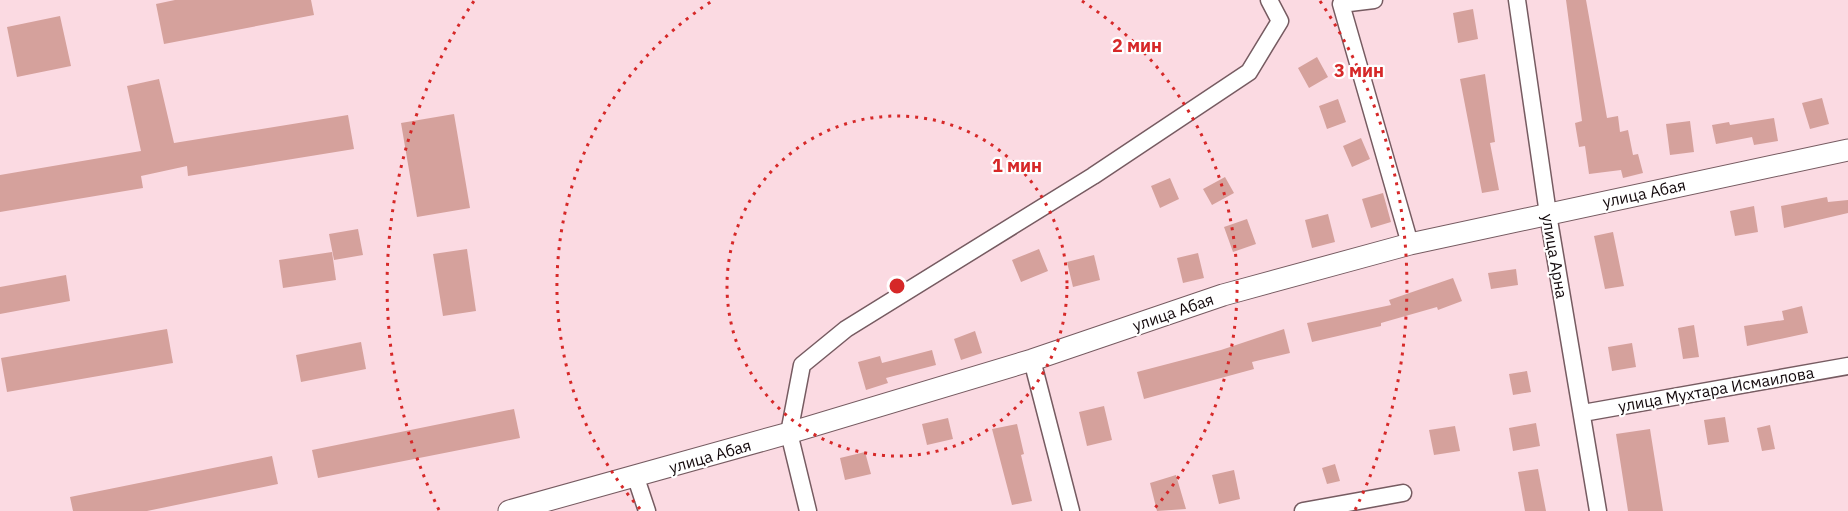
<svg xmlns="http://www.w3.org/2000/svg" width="1848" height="511" viewBox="0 0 1848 511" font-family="'IBM Plex Sans',sans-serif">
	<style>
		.building { fill: #d5a19c }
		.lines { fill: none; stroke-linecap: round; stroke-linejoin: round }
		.minor-casing { stroke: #765b61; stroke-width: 19 }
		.tertiary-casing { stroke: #765b61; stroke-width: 23 }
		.minor { stroke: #fff; stroke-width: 16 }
		.tertiary { stroke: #fff; stroke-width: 21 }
		.ring { fill: none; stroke: #d62828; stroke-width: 3; stroke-dasharray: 3 6 }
		.labels { text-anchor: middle; stroke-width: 4.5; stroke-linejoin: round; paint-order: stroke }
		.street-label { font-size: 16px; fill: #12080b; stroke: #fff }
		.centre { fill: #d62828; stroke: #fff; stroke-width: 3 }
		.ring-label { font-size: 18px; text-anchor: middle; font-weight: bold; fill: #d62828; stroke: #fff; stroke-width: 4.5; stroke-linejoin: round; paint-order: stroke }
	</style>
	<rect width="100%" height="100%" fill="#fbdae2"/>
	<path class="building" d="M175 0H311L314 15 164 44 156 4Z
		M1566 0H1586L1607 118 1618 116 1620 132 1628 130 1633 155 1638 154 1643 173 1623 178 1621 170 1589 174 1585 146 1579 147 1575 123 1582 121Z
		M1473 9 1478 39 1458 43 1453 13Z
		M60 16 71 66 17 77 7 27Z
		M1317 57 1328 77 1309 88 1298 68Z
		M1485 74 1495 142 1490 143 1499 190 1482 193 1460 79Z
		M159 79 174 143 348 115 354 149 188 176 187 166 141 176 143 188 0 212V175L141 151 127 86Z
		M1822 98 1829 124 1810 129 1802 103Z
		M1338 99 1346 122 1327 129 1319 106Z
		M454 114 470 208 417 217 401 123Z
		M1774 118 1778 141 1754 145 1752 137 1716 144 1712 125 1729 122 1730 125Z
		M1690 121 1694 152 1670 155 1666 124Z
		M1361 138 1370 159 1352 167 1343 146Z
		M1225 177 1234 193 1212 205 1203 189Z
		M1170 178 1179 199 1160 208 1151 186Z
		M1383 193 1391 222 1371 228 1362 199Z
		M1827 197 1828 202 1848 200V213L1784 228 1781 206Z
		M1754 206 1758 232 1735 236 1730 211Z
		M1328 214 1335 242 1312 248 1305 220Z
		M1247 219 1256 244 1233 252 1224 227Z
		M358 229 363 255 334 260 329 234Z
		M1613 232 1624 286 1605 289 1594 236Z
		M467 249 476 311 443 316 433 254Z
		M1039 249 1048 271 1021 282 1012 260Z
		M332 252 336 280 283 288 279 260Z
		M1198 253 1204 278 1183 283 1177 258Z
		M1094 255 1100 280 1073 287 1067 262Z
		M1516 269 1518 285 1491 289 1488 273Z
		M66 275 70 301 0 314V287Z
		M1453 278 1462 301 1438 310 1437 307 1381 323V326L1312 342 1307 323 1391 305 1389 300Z
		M1802 306 1808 333 1747 346 1744 326 1784 320 1782 311Z
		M1694 325 1699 357 1683 359 1678 328Z
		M167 329 173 363 7 392 1 358Z
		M1284 329 1290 353 1252 362 1254 369 1144 399 1137 372 1221 350Z
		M975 331 982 353 961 360 954 339Z
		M361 342 366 369 301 382 296 355Z
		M1632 343 1636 367 1612 371 1608 347Z
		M932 350 936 365 886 378 888 383 866 390 858 362 880 356 882 363Z
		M1527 371 1531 392 1513 395 1509 374Z
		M1104 406 1112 440 1087 446 1079 412Z
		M514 409 520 438 318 478 312 450Z
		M1725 417 1729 442 1708 445 1704 420Z
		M948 418 953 439 927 445 922 424Z
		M1536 423 1540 446 1513 451 1509 428Z
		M1017 424 1024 454 1021 455 1032 501 1012 505 992 429Z
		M1770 425 1775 449 1762 451 1757 428Z
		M1455 426 1460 451 1434 455 1429 430Z
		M1650 429 1663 511H1628L1616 434Z
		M865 452 871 474 845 480 840 458Z
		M272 456 278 484 147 511H73L70 497Z
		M1335 464 1340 481 1327 484 1322 468Z
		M1538 469 1546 511H1525L1518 472Z
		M1234 470 1240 499 1219 504 1212 475Z
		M1176 475 1186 509 1157 511 1150 483Z"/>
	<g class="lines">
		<g class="minor-casing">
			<path id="minor" d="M1374 0 1341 4 1410 244
				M1517 0 1548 214 1598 511
				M1032 360 1071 511
				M1583 413 1848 366
				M636 478 647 511
				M808 511 789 433 802 365 846 329 1093 176 1249 72 1280 21 1269 0
				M1303 511 1403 493"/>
		</g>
		<g class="tertiary-casing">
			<path id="tertiary" d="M509 511 789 433 1032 360 1223 295 1410 244 1848 150"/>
		</g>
		<use href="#minor" class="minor"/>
		<use href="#tertiary" class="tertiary"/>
	</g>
	<g class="ring">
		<circle cx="897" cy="286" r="170"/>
		<path d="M640 509A340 340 0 0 1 712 1M1082 1A340 340 0 0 1 1154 509"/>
		<path d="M439 510A510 510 0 0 1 474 1M1320 1A510 510 0 0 1 1355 510"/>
	</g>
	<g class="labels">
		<g class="street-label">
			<text transform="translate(1644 193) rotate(-12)" y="6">улица Абая</text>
			<text transform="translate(1555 256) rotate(80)" y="6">улица Арна</text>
			<text transform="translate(1173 312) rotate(-19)" y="6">улица Абая</text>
			<text transform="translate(1716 389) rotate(-10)" y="6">улица Мухтара Исмаилова</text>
			<text transform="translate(710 456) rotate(-16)" y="6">улица Абая</text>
		</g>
	</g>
	<circle cx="897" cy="286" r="9" class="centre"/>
	<g class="ring-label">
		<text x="1137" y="52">2 мин</text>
		<text x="1359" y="77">3 мин</text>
		<text x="1017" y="172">1 мин</text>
	</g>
</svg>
